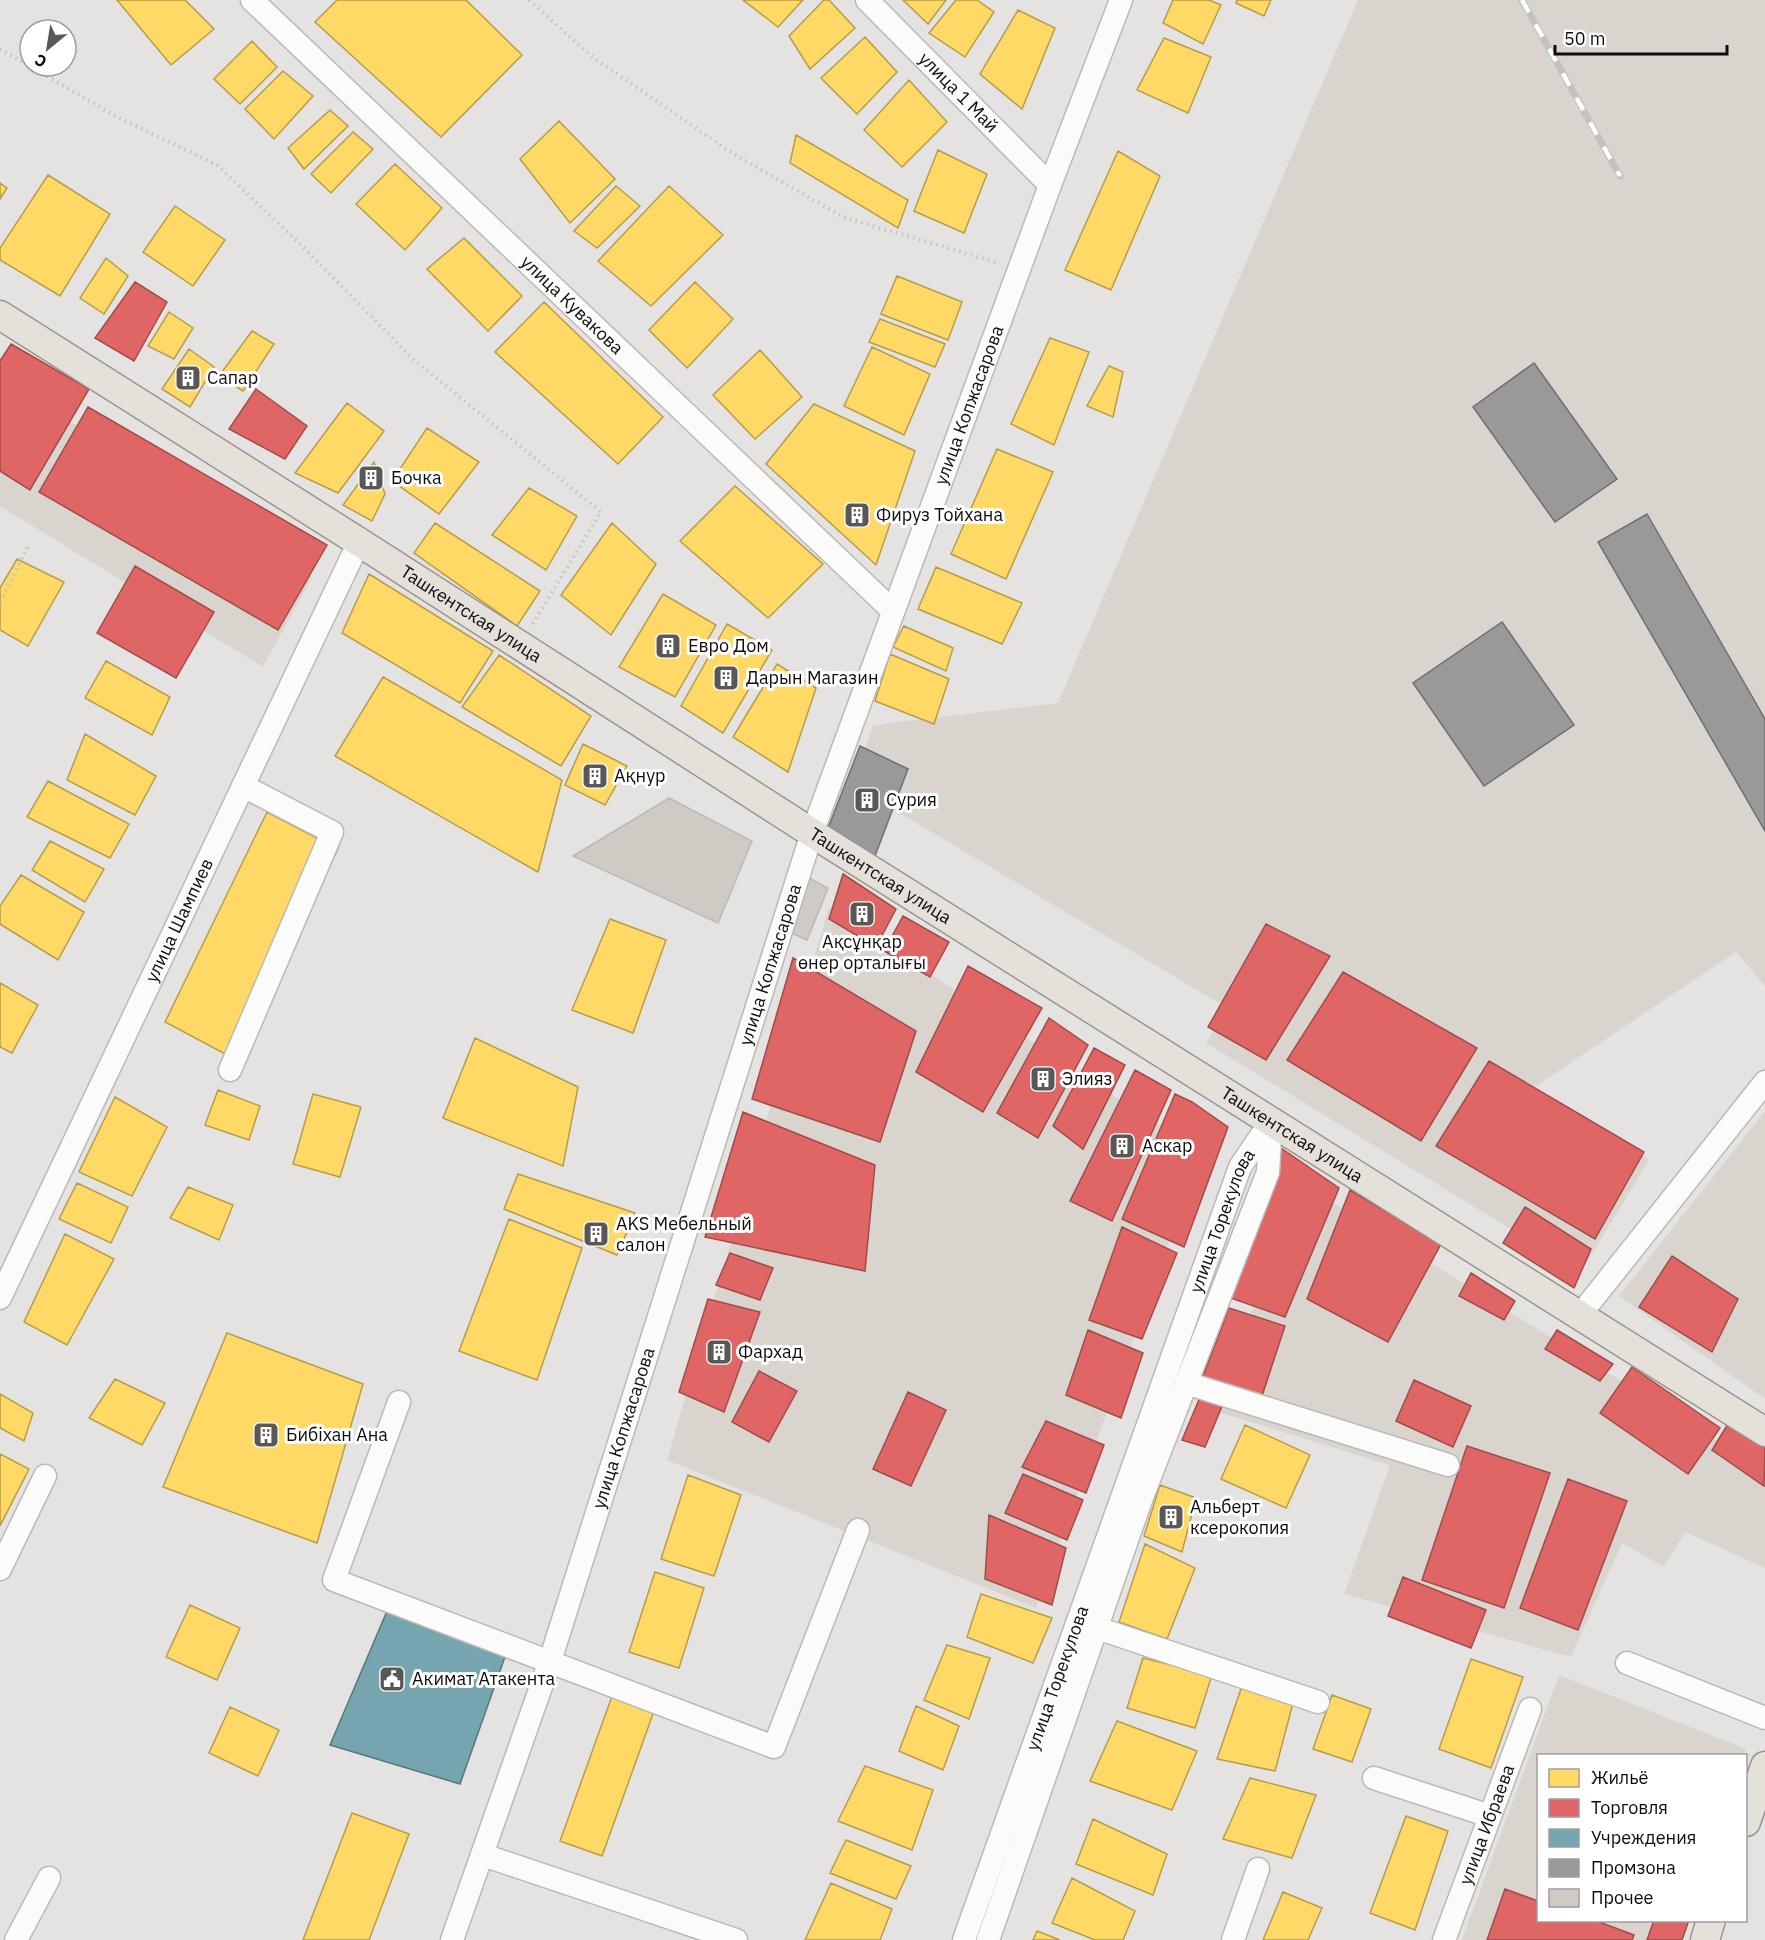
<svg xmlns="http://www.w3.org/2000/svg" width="1765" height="1940" viewBox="0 0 1765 1940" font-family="'IBM Plex Sans',sans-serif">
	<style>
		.built { fill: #dad4ce }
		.homes { fill: #ffd966; stroke: #b79c4b; stroke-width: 1.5 }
		.shops { fill: #e06666; stroke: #a14b4b; stroke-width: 1.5 }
		.public { fill: #76a5af; stroke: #57777e; stroke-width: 1.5 }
		.industry { fill: #999; stroke: #6f6f6f; stroke-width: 1.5 }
		.building { fill: #cfcac4; stroke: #bbb9b7; stroke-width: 1.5 }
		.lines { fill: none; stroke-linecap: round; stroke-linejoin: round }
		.minor-casing { stroke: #bbb9b8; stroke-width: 25 }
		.major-casing { stroke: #9c948b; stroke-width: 31 }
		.path { stroke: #c4c3c3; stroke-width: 4; stroke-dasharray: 1.5 4.5; stroke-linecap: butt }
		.minor { stroke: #fbfbfa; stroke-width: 22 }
		.major { stroke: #e4e0da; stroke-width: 28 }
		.rail-casing { stroke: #c2c2c2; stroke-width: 7 }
		.rail { stroke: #fff; stroke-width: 4.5; stroke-dasharray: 14; stroke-linecap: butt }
		.labels { text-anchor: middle; stroke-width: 6; stroke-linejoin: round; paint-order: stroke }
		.street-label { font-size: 18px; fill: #0e0d0c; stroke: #fff }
		.poi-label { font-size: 18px; fill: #0e0d0c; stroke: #fff; text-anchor: start }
	</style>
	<rect width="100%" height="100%" fill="#e5e3e1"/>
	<path class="built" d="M1358 0H1765V986L1736 952 1533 1088 1649 1160 1581 1272 1206 1043 1227 1008 854 786 873 725 1058 703Z
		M0 376 312 577 263 667 0 506Z
		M829 907 1201 1153 1036 1608 667 1460Z
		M1765 1111V1399L1619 1296Z
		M1300 1182 1765 1470V1568L1685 1532 1664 1567 1622 1543 1571 1657 1344 1594 1390 1465 1215 1411Z
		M1559 1675 1746 1749 1743 1756H1538V1920L1683 1921 1676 1940H1462Z"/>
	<path class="homes" d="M117 0H185L214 29 171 65Z
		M337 0H466L522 55 441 137 315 22Z
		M743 0H803L778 27Z
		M824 0H829L855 28 810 69 789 36Z
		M903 0H946L928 24Z
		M956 0H977L994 12 965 57 929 33Z
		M1173 0H1209L1221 5 1203 44 1163 23Z
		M1237 0H1271L1264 16 1236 3Z
		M1018 10 1055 28 1022 109 980 74Z
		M865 37 897 72 857 114 821 78Z
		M1164 38 1211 57 1188 113 1137 90Z
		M252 41 277 67 240 104 214 79Z
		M283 71 313 96 274 139 245 109Z
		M909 80 947 122 902 167 864 130Z
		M330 110 348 126 304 169 288 148Z
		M559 121 615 179 570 223 520 159Z
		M353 132 373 149 331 193 311 174Z
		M796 135 908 200 898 228 790 163Z
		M938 150 987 174 964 233 914 211Z
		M1118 151 1160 176 1111 290 1065 270Z
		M395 164 442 208 405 250 356 204Z
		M48 175 110 214 60 296 0 260V248Z
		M0 183 7 188 0 199Z
		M616 186 640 206 597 248 574 231Z
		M669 186 723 235 651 306 598 261Z
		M175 206 225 240 193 286 143 252Z
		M464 238 522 296 488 331 427 269Z
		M106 258 128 276 104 314 80 298Z
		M897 276 962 302 948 340 881 314Z
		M695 282 733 319 687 368 649 330Z
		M544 302 663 417 618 464 495 352Z
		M169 312 193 328 174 359 148 346Z
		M880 319 945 344 935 367 869 342Z
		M252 331 274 344 243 391 219 376Z
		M1050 338 1089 352 1054 445 1011 424Z
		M872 347 930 374 904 435 844 406Z
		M189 349 214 367 190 407 162 389Z
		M760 350 802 397 755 439 713 395Z
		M1109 366 1123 372 1113 417 1087 406Z
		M347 403 384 431 338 493 295 473Z
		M814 404 915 451 876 565 766 464Z
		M427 428 479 462 439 514 392 481Z
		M997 449 1053 472 1006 579 951 554Z
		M374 462 385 494 372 521 343 505Z
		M735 486 823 564 768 618 680 541Z
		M529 488 577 516 546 570 492 535Z
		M435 523 540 591 517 626 414 553Z
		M612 523 656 564 611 635 561 595Z
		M17 559 64 582 28 646 0 630V588Z
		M936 567 1022 603 1002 644 918 609Z
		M369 574 493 651 460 703 342 633Z
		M663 594 716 625 675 697 619 667Z
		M727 624 772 650 723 733 681 706Z
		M904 626 953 648 946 671 893 647Z
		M890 654 949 679 934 724 875 701Z
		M499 655 591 716 561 766 462 707Z
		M106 661 170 697 152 735 85 698Z
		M777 664 816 688 788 772 733 737Z
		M383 677 562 780 538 872 335 756Z
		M85 734 156 776 135 815 67 780Z
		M583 744 627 766 605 805 565 785Z
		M48 781 129 824 110 858 27 817Z
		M267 812 338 849 229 1056 165 1022Z
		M50 841 104 869 85 902 32 870Z
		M21 875 84 912 58 960 0 924V906Z
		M610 919 666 940 633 1033 572 1010Z
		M0 983 38 1005 12 1053 0 1047Z
		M475 1038 578 1087 563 1166 443 1118Z
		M218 1090 260 1106 249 1140 205 1125Z
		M313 1094 361 1107 340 1177 293 1164Z
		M115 1097 167 1127 132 1196 79 1172Z
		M518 1174 635 1213 617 1255 504 1209Z
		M77 1183 128 1207 111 1243 59 1219Z
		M188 1187 233 1205 219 1240 170 1218Z
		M509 1219 582 1248 537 1380 459 1351Z
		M65 1234 114 1259 67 1345 24 1322Z
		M227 1333 363 1384 317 1543 163 1487Z
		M115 1379 165 1403 142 1445 89 1418Z
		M0 1394 33 1413 24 1441 0 1428Z
		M1245 1425 1310 1455 1286 1508 1221 1479Z
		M0 1454 29 1469 0 1526Z
		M688 1475 741 1495 714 1576 661 1559Z
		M1160 1485 1196 1498 1182 1552 1144 1536Z
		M1145 1544 1195 1568 1167 1639 1119 1622Z
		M655 1572 704 1588 679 1668 629 1652Z
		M981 1594 1052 1618 1033 1663 967 1637Z
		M190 1605 240 1628 217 1680 166 1657Z
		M947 1645 990 1658 969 1719 924 1700Z
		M1143 1658 1212 1675 1195 1728 1127 1708Z
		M1471 1659 1523 1677 1491 1768 1439 1749Z
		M616 1685 658 1700 602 1856 560 1841Z
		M1242 1686 1293 1703 1275 1771 1217 1759Z
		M1332 1695 1371 1709 1352 1762 1313 1749Z
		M916 1706 959 1726 943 1770 899 1751Z
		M230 1707 279 1730 258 1776 209 1753Z
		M1117 1721 1197 1751 1172 1810 1090 1781Z
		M865 1766 933 1790 912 1850 838 1821Z
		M1250 1778 1316 1795 1292 1858 1223 1839Z
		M352 1813 409 1834 369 1940H303Z
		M1406 1816 1448 1831 1415 1930 1370 1913Z
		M1093 1819 1167 1854 1153 1895 1076 1864Z
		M846 1840 911 1866 896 1899 830 1873Z
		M1072 1878 1135 1911 1123 1940H1095L1052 1923Z
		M831 1883 892 1909 880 1940H805Z
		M1283 1892 1322 1908 1308 1940H1263Z
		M1037 1931 1060 1940H1033Z"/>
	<path class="shops" d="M135 282 167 302 134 361 95 338Z
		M11 344 89 389 30 490 0 471V361Z
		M256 389 307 426 285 459 229 429Z
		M88 407 327 545 278 630 39 492Z
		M135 566 214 612 176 678 97 633Z
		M843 874 896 909 876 947 829 919Z
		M903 916 949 942 930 977 884 951Z
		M1266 924 1330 956 1266 1060 1208 1027Z
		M793 958 916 1031 880 1142 752 1099Z
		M968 966 1042 1008 983 1112 916 1072Z
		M1343 972 1477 1048 1421 1141 1287 1060Z
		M1049 1018 1088 1045 1038 1138 997 1113Z
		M1094 1048 1125 1065 1083 1149 1053 1126Z
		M1489 1061 1644 1152 1595 1239 1436 1146Z
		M1135 1070 1171 1090 1112 1221 1070 1201Z
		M1175 1094 1192 1102 1228 1127 1184 1247 1122 1219Z
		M743 1112 875 1165 865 1271 705 1237Z
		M1281 1148 1339 1188 1285 1317 1231 1298Z
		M1350 1190 1441 1244 1388 1342 1307 1299Z
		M1525 1207 1591 1249 1574 1288 1503 1243Z
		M1122 1227 1177 1253 1142 1339 1089 1320Z
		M730 1253 773 1268 760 1300 716 1285Z
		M1672 1256 1738 1299 1712 1352 1639 1307Z
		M1471 1273 1515 1301 1504 1320 1459 1296Z
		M708 1299 760 1312 724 1412 679 1392Z
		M1229 1308 1285 1326 1261 1399 1200 1384Z
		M1088 1330 1143 1353 1121 1418 1066 1395Z
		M1557 1330 1613 1364 1600 1381 1545 1349Z
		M1632 1367 1720 1428 1688 1474 1600 1413Z
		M759 1371 797 1391 769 1442 732 1422Z
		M1414 1380 1471 1406 1453 1447 1396 1421Z
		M908 1392 946 1410 911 1486 873 1469Z
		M1201 1395 1223 1404 1205 1447 1182 1440Z
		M1046 1421 1104 1445 1086 1493 1022 1467Z
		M1729 1422 1765 1446 1764 1486 1712 1450Z
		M1467 1446 1550 1473 1504 1608 1422 1580Z
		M1023 1474 1083 1500 1067 1540 1005 1513Z
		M1568 1479 1627 1501 1578 1630 1520 1608Z
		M989 1515 1066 1548 1052 1605 985 1579Z
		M1403 1577 1486 1610 1471 1648 1388 1616Z
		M1505 1889 1538 1901V1920H1594L1634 1935 1632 1940H1487Z
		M1654 1920H1689L1682 1940H1647Z"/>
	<path class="public" d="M390 1604 506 1654 460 1784 330 1745Z"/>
	<path class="industry" d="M1534 363 1617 479 1555 522 1473 407Z
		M1647 514 1765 719V831L1598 542Z
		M1502 622 1574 725 1484 786 1413 683Z
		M860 746 908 769 875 856 827 831Z"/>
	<path class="building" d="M669 798 752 841 718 923 573 856Z
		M809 878 828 888 807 940 789 932Z"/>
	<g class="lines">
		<g class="minor-casing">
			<g id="minor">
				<path id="s1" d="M252 0 893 611"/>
				<path id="s2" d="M867 0 1050 185"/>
				<path d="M230 1070 332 832 243 786"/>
				<path id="s3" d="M0 1298 359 542"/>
				<path d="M1580 1315 1765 1082"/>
				<path d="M1186 1383 1448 1465"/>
				<path d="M399 1402 334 1580 774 1747 858 1530"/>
				<path d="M0 1569 45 1476"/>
				<path d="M1097 1628 1318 1702"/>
				<path d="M1627 1663 1765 1718"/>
				<path d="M1374 1778 1490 1816"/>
				<path d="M483 1855 736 1940"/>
				<path d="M16 1940 49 1878"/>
				<path id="s4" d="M452 1940 550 1661 812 833 1050 185 1121 0"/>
				<path id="s5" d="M964 1940 1240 1167 1271 1121"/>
				<path d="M988 1940 1141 1500 1268 1172 1271 1123"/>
				<path d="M1233 1940 1258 1869"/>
				<path id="s6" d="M1444 1940 1530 1709"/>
			</g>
		</g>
		<g class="major-casing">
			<g id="major">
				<path id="s7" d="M0 315 359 542 812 833 1765 1432"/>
				<path d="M1746 1822 1765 1766"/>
				<path d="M1705 1940 1711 1920"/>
			</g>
		</g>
		<path class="path" d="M529 0 591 56 732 153 843 217 998 263
			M0 49 117 117 217 165 302 246 413 359 601 512 532 625
			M0 602 29 544"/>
		<use href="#minor" class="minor"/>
		<use href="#major" class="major"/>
		<g class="rail-casing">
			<path id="rail" d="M1522 0 1620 176"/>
		</g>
		<use href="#rail" class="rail"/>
	</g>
	<defs>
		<g id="building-square" transform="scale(1.35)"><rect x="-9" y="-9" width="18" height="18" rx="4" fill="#595857" stroke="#fff"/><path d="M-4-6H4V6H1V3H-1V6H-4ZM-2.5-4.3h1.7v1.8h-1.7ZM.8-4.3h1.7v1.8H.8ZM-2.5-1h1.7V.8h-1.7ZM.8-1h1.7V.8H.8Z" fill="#fff"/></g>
		<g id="civic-square" transform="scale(1.35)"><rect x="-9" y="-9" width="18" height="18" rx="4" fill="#595857" stroke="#fff"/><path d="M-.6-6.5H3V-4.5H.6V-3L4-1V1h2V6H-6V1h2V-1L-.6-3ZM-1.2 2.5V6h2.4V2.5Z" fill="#fff"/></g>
	</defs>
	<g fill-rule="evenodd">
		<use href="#building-square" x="188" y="378"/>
		<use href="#building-square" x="371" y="478"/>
		<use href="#building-square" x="857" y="515"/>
		<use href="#building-square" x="668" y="646"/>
		<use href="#building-square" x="726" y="678"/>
		<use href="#building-square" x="595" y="776"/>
		<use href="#building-square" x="867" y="800"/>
		<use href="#building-square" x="862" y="914"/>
		<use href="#building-square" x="1043" y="1079"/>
		<use href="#building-square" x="1122" y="1146"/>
		<use href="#building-square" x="596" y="1234"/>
		<use href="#building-square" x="719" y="1352"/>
		<use href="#building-square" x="266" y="1435"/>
		<use href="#building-square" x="1171" y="1517"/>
		<use href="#civic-square" x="392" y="1679"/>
	</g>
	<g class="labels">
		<g class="street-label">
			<text dy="6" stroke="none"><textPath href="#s2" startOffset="130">улица 1 Май</textPath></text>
			<text dy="6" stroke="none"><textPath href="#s1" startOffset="442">улица Кувакова</textPath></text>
			<text dy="6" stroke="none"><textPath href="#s4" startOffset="1620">улица Копжасарова</textPath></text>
			<text dy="6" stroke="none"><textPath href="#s7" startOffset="558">Ташкентская улица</textPath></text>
			<text dy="6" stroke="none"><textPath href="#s7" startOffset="1044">Ташкентская улица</textPath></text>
			<text dy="6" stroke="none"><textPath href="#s3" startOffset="418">улица Шампиев</textPath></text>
			<text dy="6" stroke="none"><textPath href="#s4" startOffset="1026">улица Копжасарова</textPath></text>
			<text dy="6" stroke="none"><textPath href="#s7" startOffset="1530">Ташкентская улица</textPath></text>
			<text dy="6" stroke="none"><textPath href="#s5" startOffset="764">улица Торекулова</textPath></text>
			<text dy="6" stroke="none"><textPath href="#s4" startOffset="540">улица Копжасарова</textPath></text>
			<text dy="6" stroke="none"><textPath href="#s5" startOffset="278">улица Торекулова</textPath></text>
			<text dy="6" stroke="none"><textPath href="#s6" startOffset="123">улица Ибраева</textPath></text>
		</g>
		<g class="poi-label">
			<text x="207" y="384">Сапар</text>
			<text x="391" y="484">Бочка</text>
			<text x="876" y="521">Фируз Тойхана</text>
			<text x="688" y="652">Евро Дом</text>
			<text x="746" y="684">Дарын Магазин</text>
			<text x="614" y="782">Ақнур</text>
			<text x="886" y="806">Сурия</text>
			<text x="862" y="948" text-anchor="middle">Ақсұнқар<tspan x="862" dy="21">өнер орталығы</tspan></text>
			<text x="1062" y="1085">Элияз</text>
			<text x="1142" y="1152">Аскар</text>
			<text x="616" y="1230">AKS Мебельный<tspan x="616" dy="21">салон</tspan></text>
			<text x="738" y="1358">Фархад</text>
			<text x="286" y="1441">Бибіхан Ана</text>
			<text x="1190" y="1513">Альберт<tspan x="1190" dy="21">ксерокопия</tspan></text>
			<text x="412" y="1685">Акимат Атакента</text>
		</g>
	</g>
	<rect x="1537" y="1754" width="210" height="168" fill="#ffffff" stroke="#9f9e9e" stroke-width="1.5"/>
	<rect x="1549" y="1769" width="30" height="18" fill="#ffd966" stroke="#9f9e9e" stroke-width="1.5"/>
	<text x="1591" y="1784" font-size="18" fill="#0e0d0c">Жильё</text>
	<rect x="1549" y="1799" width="30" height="18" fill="#e06666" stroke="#9f9e9e" stroke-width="1.5"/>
	<text x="1591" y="1814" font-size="18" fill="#0e0d0c">Торговля</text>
	<rect x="1549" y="1829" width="30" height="18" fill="#76a5af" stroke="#9f9e9e" stroke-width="1.5"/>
	<text x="1591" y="1844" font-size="18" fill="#0e0d0c">Учреждения</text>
	<rect x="1549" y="1859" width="30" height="18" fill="#999999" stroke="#9f9e9e" stroke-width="1.5"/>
	<text x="1591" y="1874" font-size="18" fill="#0e0d0c">Промзона</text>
	<rect x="1549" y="1889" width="30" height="18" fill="#cfcac4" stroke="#9f9e9e" stroke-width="1.5"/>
	<text x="1591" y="1904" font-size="18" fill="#0e0d0c">Прочее</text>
	<g transform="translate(48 48) rotate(210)"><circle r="28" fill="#ffffff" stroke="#9f9e9e" stroke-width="1.5"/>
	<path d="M0-4.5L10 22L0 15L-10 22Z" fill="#595857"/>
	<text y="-9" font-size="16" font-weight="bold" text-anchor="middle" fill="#0e0d0c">С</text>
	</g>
	<path d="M1555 45v9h172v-9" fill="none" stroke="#0e0d0c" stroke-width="3"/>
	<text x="1564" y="45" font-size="18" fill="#0e0d0c" stroke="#ffffff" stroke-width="4.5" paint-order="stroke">50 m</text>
</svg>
